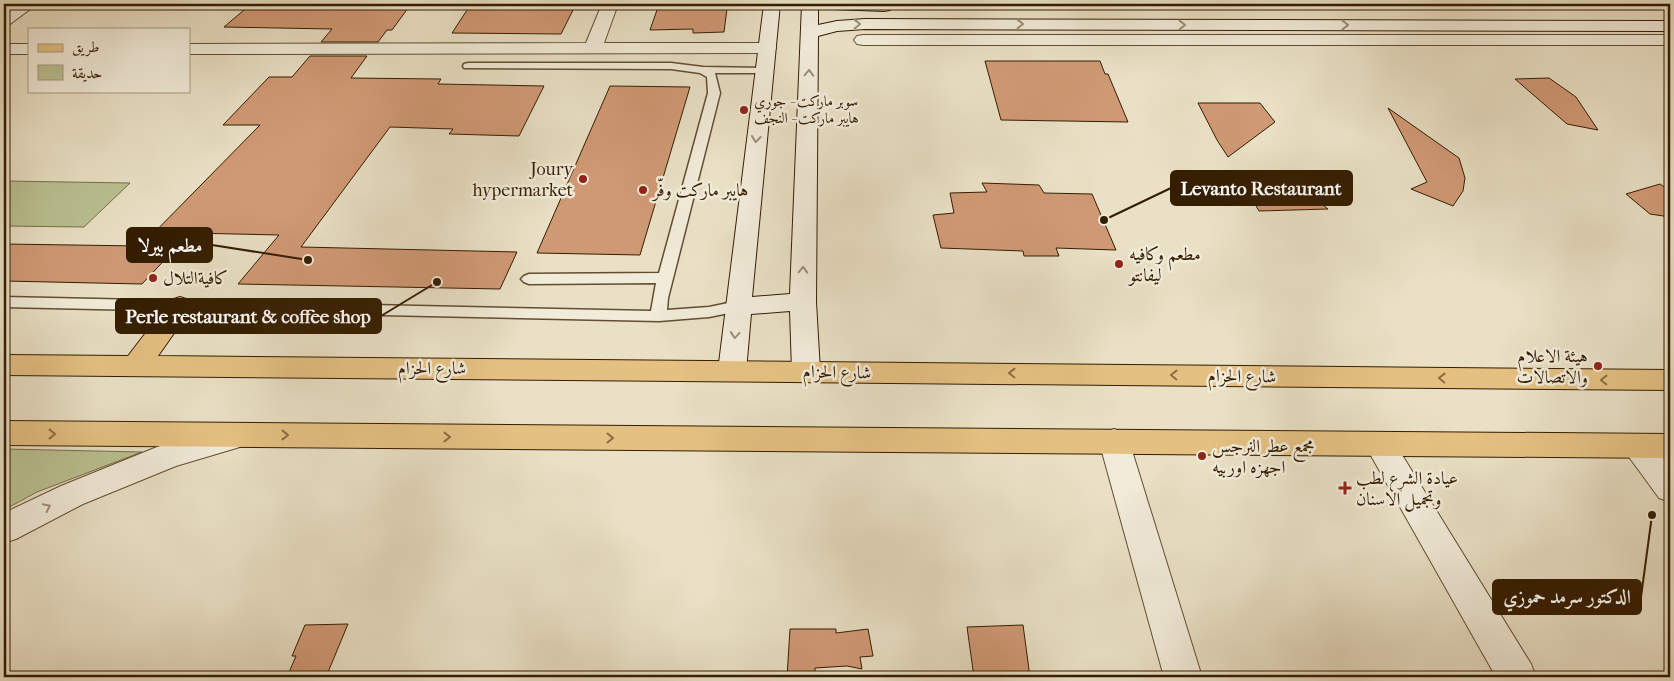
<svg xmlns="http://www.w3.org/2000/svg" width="1674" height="681" viewBox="0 0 1674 681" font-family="'IM FELL French Canon',Amiri,serif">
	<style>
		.green { fill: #bac192; stroke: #776f49 }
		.building { fill: #d09975; stroke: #341d00 }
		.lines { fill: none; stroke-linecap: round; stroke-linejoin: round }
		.lane-casing { stroke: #614e31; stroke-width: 3 }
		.street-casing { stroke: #614e31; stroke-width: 2 }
		.secondary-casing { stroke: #341d00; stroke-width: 2 }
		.primary-casing { stroke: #341d00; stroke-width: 2 }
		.lane { fill: #f1ebd9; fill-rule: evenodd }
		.street { fill: #f1ebd9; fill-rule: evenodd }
		.secondary { fill: #f1ebd9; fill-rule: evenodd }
		.primary { fill: #e4c082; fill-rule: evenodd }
		.oneway { stroke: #9c8e77 }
		.oneway2 { stroke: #8c6e41 }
		.poi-dot { fill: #8f2418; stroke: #f1ebd9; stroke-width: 2 }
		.labels { text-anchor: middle; stroke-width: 5; stroke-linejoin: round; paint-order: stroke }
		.far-poi-label { font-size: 15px; fill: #341d00; stroke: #f1ebd9; text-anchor: start }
		.poi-label { font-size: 18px; fill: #341d00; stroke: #f1ebd9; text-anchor: start }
		.street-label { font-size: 18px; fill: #341d00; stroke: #f1ebd9 }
		.leader { fill: none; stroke: #341d00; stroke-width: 2 }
		.callout-dot { fill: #341d00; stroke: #f1ebd9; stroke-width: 2 }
		.callout { fill: #341d00; stroke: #341d00; stroke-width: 2 }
		.callout-label { font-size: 19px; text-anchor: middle; font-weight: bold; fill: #fff }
	</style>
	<rect width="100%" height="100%" fill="#e9e0c5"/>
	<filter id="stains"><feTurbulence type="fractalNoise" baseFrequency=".004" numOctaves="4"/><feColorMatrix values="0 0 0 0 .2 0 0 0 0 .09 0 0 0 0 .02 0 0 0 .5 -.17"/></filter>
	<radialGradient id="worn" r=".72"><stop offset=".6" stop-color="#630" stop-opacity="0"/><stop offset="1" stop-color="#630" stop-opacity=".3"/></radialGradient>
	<path class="green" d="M4 181 130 183 84 227 4 226Z
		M4 449 142 452 37 492 4 510Z"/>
	<path class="building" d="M251 4H411L392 30H387L378 42H321L332 29 224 27Z
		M471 4H574L573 6H575L561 34 452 33Z
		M694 4H723L722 9H727L724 32 693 33V29L650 30 658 7 694 6Z
		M310 56H367L351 78 441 79 438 84 544 86 519 136 449 134 453 129 390 127 301 247 517 252 500 289 238 284 279 235 190 233 142 284 4 281V244L141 246 260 125H223L269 77H292Z
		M985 61H1100L1105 74H1108L1128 122 1001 120Z
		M1549 78 1576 97 1598 130 1567 124 1515 79Z
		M610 86 690 87 640 255 537 253Z
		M1198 103H1260L1275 122 1228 157 1217 140Z
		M1388 108 1459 158 1465 178 1463 191 1453 206 1411 189 1427 182Z
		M1239 176 1274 177 1301 188 1328 209 1259 211Z
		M982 183 1039 185 1044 193 1092 194 1116 250 1056 248 1059 256H1024L1023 251 941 248 933 215 954 213 950 193 987 192Z
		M1660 184 1670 191V217L1650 214 1626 194Z
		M348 624 326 677H287L296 656H292L305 625Z
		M1023 625 1030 677H974L967 627Z
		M790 629H836V633L868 629 873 656 860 657 862 669 847 666 815 668V677H787Z"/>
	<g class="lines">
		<g class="lane-casing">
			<path id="lane" d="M468 63H671L703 67 768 68 770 70 764 73H715L720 93 668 298 667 310 709 307 738 301 744 302 746 306 744 310 709 317 659 321 4 307V297L651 311 656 283 529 284 524 282 521 279 524 276 529 274 659 273 708 93 707 77 700 73 671 69 464 68 463 66 464 64Z"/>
		</g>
		<g class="street-casing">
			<path id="street" d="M18 4H37L10 24 4 25V13Z
				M602 4H618L604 43H767L773 44 776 48 773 52 767 53 189 54V44L586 43Z
				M863 35H1670V45H863L857 44 854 40 857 36Z
				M4 44H29V54H4Z
				M239 424 250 428 254 436 250 444 176 466 83 504 16 539 4 543V513L61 486 157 447Z
				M1114 429 1125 433 1129 441 1202 677H1164L1099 441 1103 433Z
				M1380 433 1391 437 1531 664 1536 677H1496L1365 445 1369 437Z
				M1636 434 1647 438 1670 466V502L1659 498 1621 446 1625 438Z"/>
		</g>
		<g class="secondary-casing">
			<path id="secondary" d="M764 4H780L752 297 790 294 802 4H818V25L837 21 865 19 1670 21V31L865 29 837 31 818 36 816 302 820 371 816 378 806 381 796 378 792 371 790 311 751 314 746 371 742 378 732 381 722 378 718 371Z
				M825 4H891L892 6 890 10 884 11 833 9 827 8Z"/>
		</g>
		<g class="primary-casing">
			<path id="primary" d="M180 297 189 300 193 306 158 356 1670 370V390L4 375V355L128 356 171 300Z
				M4 421 1670 434V458L4 445Z"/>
		</g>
		<use href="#lane" class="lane"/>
		<use href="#street" class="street"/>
		<use href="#secondary" class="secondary"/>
		<use href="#primary" class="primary"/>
	</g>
	<defs><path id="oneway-chevron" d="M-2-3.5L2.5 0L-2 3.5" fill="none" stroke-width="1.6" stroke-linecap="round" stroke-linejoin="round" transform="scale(1.25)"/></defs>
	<g class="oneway">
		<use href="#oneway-chevron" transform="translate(857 24) rotate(-1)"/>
		<use href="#oneway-chevron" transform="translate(1020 24)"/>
		<use href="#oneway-chevron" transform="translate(1182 25)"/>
		<use href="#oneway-chevron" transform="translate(1345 25)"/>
		<use href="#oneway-chevron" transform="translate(809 73) rotate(-88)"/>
		<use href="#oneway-chevron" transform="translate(756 139) rotate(96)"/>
		<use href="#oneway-chevron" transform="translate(803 270) rotate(-88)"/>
		<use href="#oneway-chevron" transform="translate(735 335) rotate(95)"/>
		<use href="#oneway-chevron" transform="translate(47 507) rotate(-26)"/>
	</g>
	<g class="oneway2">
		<use href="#oneway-chevron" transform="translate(1012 373) rotate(-179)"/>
		<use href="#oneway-chevron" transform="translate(1174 375) rotate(-179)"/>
		<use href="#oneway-chevron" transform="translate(1442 378) rotate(-179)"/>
		<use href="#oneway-chevron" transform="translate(1604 380) rotate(-179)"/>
		<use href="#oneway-chevron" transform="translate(52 434)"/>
		<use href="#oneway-chevron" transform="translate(285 435)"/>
		<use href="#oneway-chevron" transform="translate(447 437)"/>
		<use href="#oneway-chevron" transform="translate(610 438)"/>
	</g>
	<g class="poi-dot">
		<circle cx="744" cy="110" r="5"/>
		<circle cx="583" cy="179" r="5"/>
		<circle cx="643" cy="190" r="5"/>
		<circle cx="1119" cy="264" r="5"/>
		<circle cx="153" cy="278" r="5"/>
		<circle cx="1598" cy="366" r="5"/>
		<circle cx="1202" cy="456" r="5"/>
		<path d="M1342.5 480.5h5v5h5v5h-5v5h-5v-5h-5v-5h5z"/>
	</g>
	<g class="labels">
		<g class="far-poi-label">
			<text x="754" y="106">سوبر ماركت - جوري<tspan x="754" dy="17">هايبر ماركت - النجف</tspan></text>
		</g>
		<g class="poi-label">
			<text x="573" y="175" text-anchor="end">Joury<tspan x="573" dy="21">hypermarket</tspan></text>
			<text x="653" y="196">هايبر ماركت وفّر</text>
			<text x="1129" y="260">مطعم وكافيه<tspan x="1129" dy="21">ليفانتو</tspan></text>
			<text x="163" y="284">كافيةالتلال</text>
			<text x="1588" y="362" text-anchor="end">هيئة الاعلام<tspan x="1588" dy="21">والاتصالات</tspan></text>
			<text x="1212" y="452">مجمع عطر النرجس<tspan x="1212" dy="21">اجهزه اوربيه</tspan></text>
			<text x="1356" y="484">عيادة الشرع لطب<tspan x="1356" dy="21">وتجميل الاسنان</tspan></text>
		</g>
		<g class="street-label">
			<text x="432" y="374">شارع الحزام</text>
			<text transform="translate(837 372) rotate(1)" y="6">شارع الحزام</text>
			<text transform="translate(1242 376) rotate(1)" y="6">شارع الحزام</text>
		</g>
	</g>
	<path class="leader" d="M1104 220L1171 188M308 260L212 245M437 282L381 316M1652 515L1641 597"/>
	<g class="callout-dot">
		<circle cx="1104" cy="220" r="5"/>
		<circle cx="308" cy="260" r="5"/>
		<circle cx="437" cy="282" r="5"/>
		<circle cx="1652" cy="515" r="5"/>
	</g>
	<g class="callout">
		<rect x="1171" y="171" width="181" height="34" rx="5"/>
		<rect x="127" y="228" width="85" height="34" rx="5"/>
		<rect x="116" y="299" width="265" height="34" rx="5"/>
		<rect x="1493" y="580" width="148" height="34" rx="5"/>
	</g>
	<g class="callout-label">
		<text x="1261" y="195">Levanto Restaurant</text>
		<text x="170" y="252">مطعم بيرلا</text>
		<text x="248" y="323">Perle restaurant &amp; coffee shop</text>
		<text x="1567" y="603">الدكتور سرمد حموزي</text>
	</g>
	<rect width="1674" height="681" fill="none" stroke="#e9e0c5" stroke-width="20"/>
	<rect x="5" y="5" width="1664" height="671" fill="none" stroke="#341d00" stroke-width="2.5"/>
	<rect x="10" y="10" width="1654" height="661" fill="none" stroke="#341d00"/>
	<rect x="28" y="28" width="162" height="65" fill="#f1ebd9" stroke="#a59982"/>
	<rect x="38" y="44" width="25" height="8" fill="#e4c082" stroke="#a59982"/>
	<text x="72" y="52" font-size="15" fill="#341d00">طريق</text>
	<rect x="38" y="65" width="25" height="15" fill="#bac192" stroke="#a59982"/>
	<text x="72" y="78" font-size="15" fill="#341d00">حديقة</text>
	<rect width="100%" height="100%" filter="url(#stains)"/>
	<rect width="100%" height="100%" fill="url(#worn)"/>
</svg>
